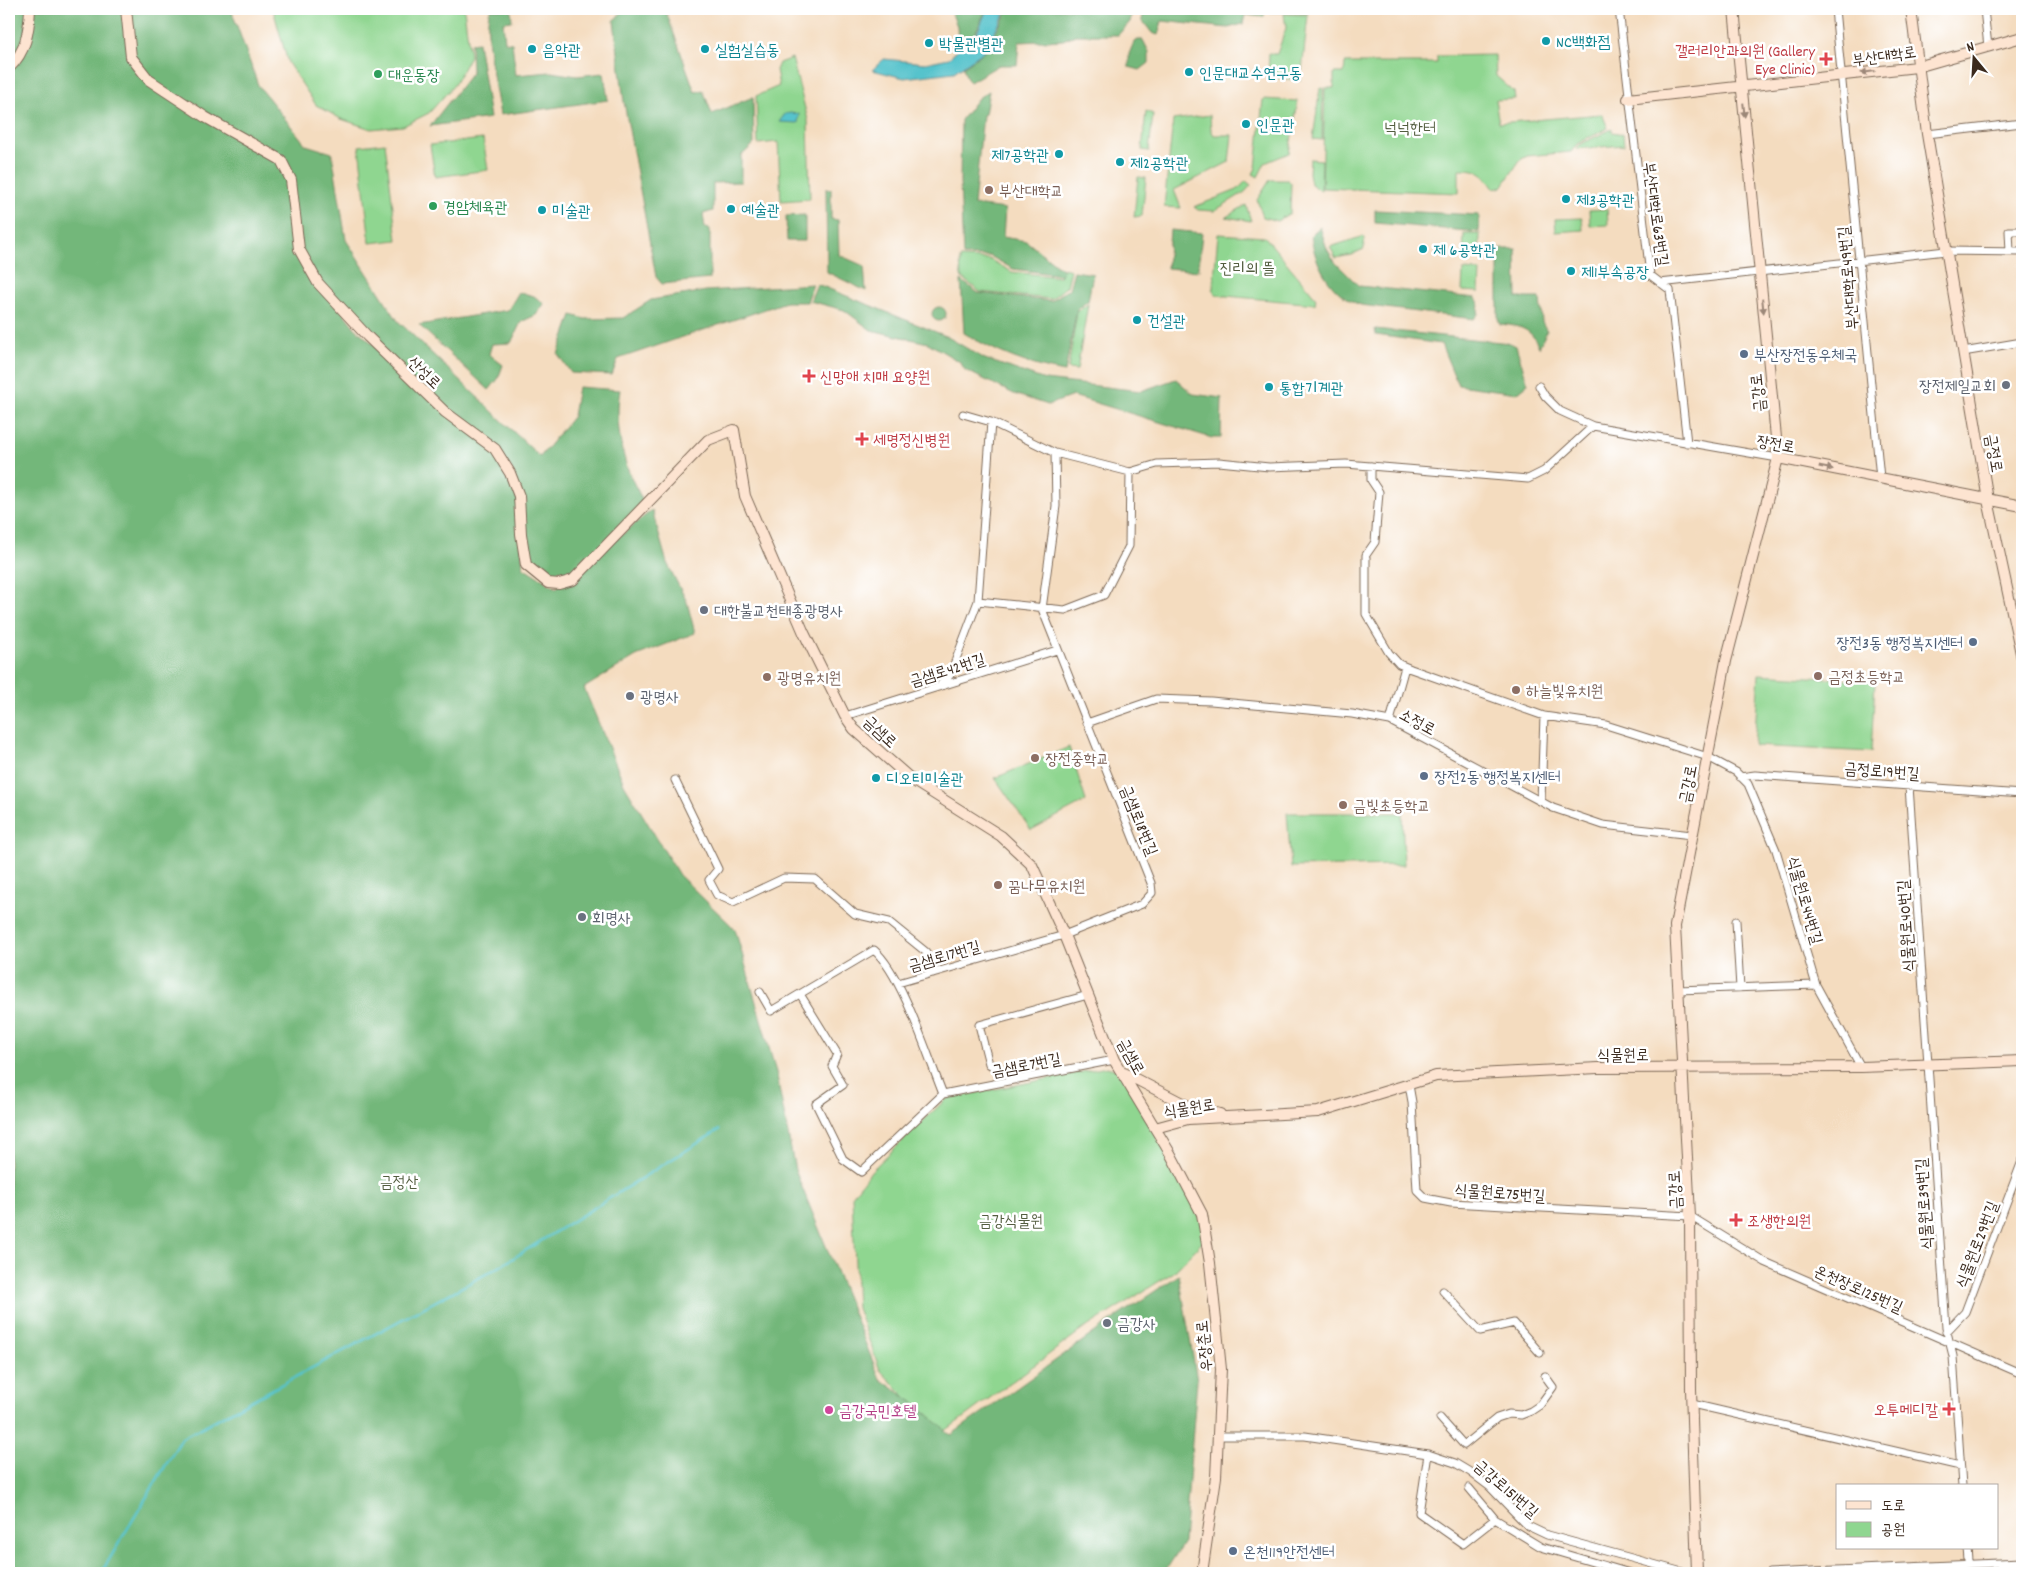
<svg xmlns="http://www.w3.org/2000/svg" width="2031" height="1582" viewBox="0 0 2031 1582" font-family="Dekko,'Poor Story',sans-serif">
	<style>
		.green { fill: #8fd690; stroke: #658057 }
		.forest { fill: #73b77a; stroke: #57704c }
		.water { fill: #56c3cc; stroke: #487675 }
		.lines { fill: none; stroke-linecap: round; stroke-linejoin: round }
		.stream { stroke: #56c3cc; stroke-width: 2.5 }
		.street-casing { stroke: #7c6856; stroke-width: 9 }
		.secondary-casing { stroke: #7c6856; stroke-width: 12 }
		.street { stroke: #fff; stroke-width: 7 }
		.secondary { stroke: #fde4d1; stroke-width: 10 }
		.oneway { fill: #9c8778 }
		.culture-dot { fill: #0f9aa8; stroke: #fff; stroke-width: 2 }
		.health-dot { fill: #e0444e; stroke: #fff; stroke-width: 2 }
		.leisure-dot { fill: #2e9e5b; stroke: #fff; stroke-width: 2 }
		.education-dot { fill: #8d6e63; stroke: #fff; stroke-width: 2 }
		.service-dot { fill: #5c6f8a; stroke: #fff; stroke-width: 2 }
		.worship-dot { fill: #6b7280; stroke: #fff; stroke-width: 2 }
		.hotel-dot { fill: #d1479c; stroke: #fff; stroke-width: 2 }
		.labels { text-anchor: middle; stroke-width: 5; stroke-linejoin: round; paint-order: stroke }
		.culture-label { font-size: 16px; fill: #0d838f; stroke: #fff; text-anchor: start }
		.health-label { font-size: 16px; fill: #be3a42; stroke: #fff; text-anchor: start }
		.street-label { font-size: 16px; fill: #3b2a1e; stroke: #fff }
		.leisure-label { font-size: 16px; fill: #27864d; stroke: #fff; text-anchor: start }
		.park-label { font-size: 16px; fill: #545e40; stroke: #fff }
		.education-label { font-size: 16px; fill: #785e54; stroke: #fff; text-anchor: start }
		.service-label { font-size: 16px; fill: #4e5e75; stroke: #fff; text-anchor: start }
		.worship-label { font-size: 16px; fill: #5b616d; stroke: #fff; text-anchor: start }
		.hotel-label { font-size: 16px; fill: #b23c85; stroke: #fff; text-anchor: start }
	</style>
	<rect width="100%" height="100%" fill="#fff"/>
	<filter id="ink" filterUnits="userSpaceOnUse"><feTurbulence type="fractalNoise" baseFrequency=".02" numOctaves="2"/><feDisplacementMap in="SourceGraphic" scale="10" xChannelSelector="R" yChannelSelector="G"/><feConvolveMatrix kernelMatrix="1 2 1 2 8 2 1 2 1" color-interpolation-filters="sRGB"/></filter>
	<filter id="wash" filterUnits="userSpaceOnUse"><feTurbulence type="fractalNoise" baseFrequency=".0096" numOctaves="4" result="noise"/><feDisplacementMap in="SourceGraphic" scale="20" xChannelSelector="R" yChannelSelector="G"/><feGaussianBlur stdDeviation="1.12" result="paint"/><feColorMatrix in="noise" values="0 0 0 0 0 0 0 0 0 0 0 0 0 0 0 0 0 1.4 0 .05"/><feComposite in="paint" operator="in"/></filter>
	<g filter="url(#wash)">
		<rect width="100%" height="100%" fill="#f4dcbf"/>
		<path class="green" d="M273 9H464L470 56 454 85 429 113 403 126 371 129 341 119 316 105 288 63Z
			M1284 14 1308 15 1301 80 1268 77 1269 54H1277L1286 28Z
			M1495 55 1496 76 1514 92 1515 99 1495 100 1499 123 1602 114 1608 128 1577 144 1571 152 1527 156 1520 160 1502 187 1494 189C1483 172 1480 169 1459 169V193L1322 188 1325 88H1334V73H1344L1345 63H1437V56Z
			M792 58 808 120 810 199 781 201 778 142 758 144 756 96 779 86 776 70 779 63Z
			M1320 88H1323L1322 140 1313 139Z
			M1263 99 1298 101 1289 153 1265 163 1258 177 1253 174 1256 168Z
			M1146 111 1153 114 1149 151 1142 150Z
			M1210 115 1211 130 1214 135H1232L1229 162 1174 190 1181 208 1164 207 1173 120Z
			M1612 129V132L1623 134 1624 145 1576 149 1579 145Z
			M483 139 488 170 435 177 430 145Z
			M385 143 397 240 370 243 359 146Z
			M1310 159 1322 160 1321 191 1311 184 1309 173Z
			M1138 177 1146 178 1142 216 1134 217Z
			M1270 180H1288L1291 183 1290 213 1277 221 1263 217 1257 200Z
			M1246 181 1251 185 1245 192 1214 211 1198 210 1194 207 1237 190Z
			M1246 205 1251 221 1226 217Z
			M1607 209 1608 225 1590 226 1589 210Z
			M1582 218 1583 230 1556 232 1555 219Z
			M1218 234 1265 237 1316 298 1315 304 1215 295 1213 290Z
			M1464 234H1480L1479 255H1463Z
			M1364 236V249L1351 255 1336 258 1330 247Z
			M960 258 989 259 1012 272 1060 277 1063 268 1071 270 1067 286 1051 299 980 292 961 277Z
			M1463 270 1480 271 1479 292 1462 291Z
			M1088 304 1077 370 1068 369 1077 312Z
			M1759 674 1875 681 1871 752 1754 746Z
			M1069 747 1086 801 1031 830 995 778Z
			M1287 813H1402L1404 865 1291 867Z
			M1107 1067 1121 1071 1170 1153 1208 1236 1174 1272 1082 1330 941 1434 880 1370 857 1308 852 1196 872 1170 946 1099Z"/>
		<path class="forest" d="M9 9H28L23 48 9 65Z
			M32 9H123L128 57 148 83 279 161 288 180 296 251 355 328 493 450 517 496 523 567 556 588 652 510 667 563 687 602 695 633 636 656 584 688 624 784 679 875 735 929 776 1072 795 1170 880 1379 917 1405 951 1435 1112 1320 1179 1275 1197 1380 1184 1542 1164 1573H9V70L16 64Z
			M127 9H231L258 85 306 145 332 153 346 240 398 321 540 457 573 416 578 387 620 390C615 418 620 451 631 477 635 487 641 495 644 505L569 580 551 581 529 563 511 467 444 410 321 285 301 250 282 158C245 137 154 93 133 58 128 50 128 20 127 9Z
			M491 9H511L512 21 503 22 505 42 512 43 516 75 551 72 577 76 604 73 608 100 500 115C497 96 481 21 491 9Z
			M634 9H665L695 92 703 90 712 114 753 97 754 144 741 156V182L713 183V211L703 214 705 228 710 229V279L662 284 656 277 624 102 614 21 622 12Z
			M950 9H982L985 12 973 38 958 47 957 26Z
			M1026 9H1133L1130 22 1118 35H1075L1063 40 1019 42 1017 65H999L970 82 967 79 963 67 984 52 1008 11Z
			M1144 9H1308V13L1266 12 1263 17 1245 15 1243 24 1228 28 1162 21 1158 35 1152 33 1142 20Z
			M1138 40H1143L1149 52V63L1140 70 1129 67V54L1134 42Z
			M478 42 490 118 430 126 472 72 471 43Z
			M989 91 985 114 983 115 974 205 1005 209 1003 237 1026 241 1063 270 1061 275 1013 269 990 256H963L960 181 961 120 978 98Z
			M826 189H831V219L838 220 839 255 864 266 866 291 827 272Z
			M1375 210 1479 215V232L1375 223Z
			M805 215V241H787L786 216Z
			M1320 227 1327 249 1335 262 1359 286 1476 298 1479 303 1478 314 1474 319 1361 305C1332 296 1314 264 1311 235Z
			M1170 230 1202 233 1198 271 1167 268Z
			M1498 249H1516L1517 298H1540L1542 322 1547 331 1539 347C1531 328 1520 326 1500 324L1498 319Z
			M1074 271 1093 274 1088 301 1077 309 1065 372C1029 366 995 352 964 333L961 280 978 293 1051 301 1069 289Z
			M813 284 807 302H786L618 359 612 375 571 373 558 354 572 315 585 319 623 318 651 300 706 291Z
			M817 284 946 336 985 359 1045 380 1141 391 1176 379 1193 394 1222 398 1221 438H1212L1073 396 1048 405 1014 394 965 370 960 362 928 343 871 330 844 310 810 301Z
			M519 292 534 296 544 304 536 315 521 322 511 343 492 344 489 354 503 365 498 379 489 390 419 325 508 310Z
			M932 314a7 7 0 1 1 14 0a7 7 0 1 1-14 0Z
			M1375 329 1510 343 1516 346 1528 384 1517 393 1458 385 1441 344 1376 335Z"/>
		<path class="water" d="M983 9H1014L1007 10 983 52 954 72 904 78 872 70 884 59 925 63 949 58 961 46 974 39 986 12Z
			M791 113 799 114 798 123 779 122 785 114Z"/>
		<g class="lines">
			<path class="stream" d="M101 1573 182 1438 499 1267 719 1130"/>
		</g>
	</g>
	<g filter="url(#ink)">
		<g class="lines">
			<g class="street-casing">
				<path id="street" d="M1619 9 1650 275 1670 290 1687 443
					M1835 9 1880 478
					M1984 9 1988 47
					M1927 134 2022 123
					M2010 252 2009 231H2022
					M1660 283 1946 251 2022 252
					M1963 352 2022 342
					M1539 386 1545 396 1560 411 1593 426 1778 458
					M991 422 978 601 1065 610 1104 595 1129 546 1130 472 1055 453
					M1371 466V480L1379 492 1375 542 1366 555V614L1389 653 1399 664 1411 669 1544 716 1606 725 1708 757 1736 772 1748 784 1776 850 1816 985 1861 1067
					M1130 472 1157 464 1219 462 1269 467 1346 464 1528 479 1544 471 1593 426
					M941 684 950 675 978 601
					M845 716 1057 650
					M1390 721 1405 667
					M1087 723 1156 699 1211 701 1352 714 1390 721 1553 808 1603 825 1692 835
					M1740 777 1755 775 2022 794
					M675 780 718 869 709 880 717 895 733 902 784 878 815 879 855 914 889 922 926 952 933 973
					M1909 786 1946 1328 1953 1356 1962 1486
					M1541 801 1544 716
					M1736 921 1740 988
					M898 983 1064 935 1142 904 1152 893 1151 883 1042 609 1056 506 1055 453 991 422 963 414
					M1678 990 1816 985
					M760 992 771 1011 874 950C902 974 928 1057 943 1094
					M800 994 837 1054 832 1066 843 1085 816 1104 843 1159 861 1172 943 1094 1114 1060
					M1017 1080 989 1064 979 1025 1088 995
					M1409 1085 1412 1102 1417 1190 1425 1198 1451 1203 1690 1216 1765 1262 2022 1374
					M1443 1291 1480 1331 1514 1323 1540 1353
					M1946 1332 1965 1312 2022 1161
					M1692 1404 1960 1466
					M1440 1418 1464 1445 1497 1418 1509 1414 1521 1415 1531 1411 1540 1405 1553 1387 1545 1376
					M1218 1436H1305L1428 1454 1455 1463 1470 1472 1490 1487 1528 1526 1547 1535 1686 1573
					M1428 1454 1419 1513 1463 1544 1495 1519
					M1469 1488 1495 1519 1541 1547 1630 1573
					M1967 1548 1969 1573
					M1769 1573 2022 1562"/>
			</g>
			<g class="secondary-casing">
				<path id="secondary" d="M126 9 131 57 149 80 205 117 281 160 291 180 299 249 318 283 368 337 445 412 495 449 510 473 519 496 521 534 526 565 548 583 559 584 573 580 708 440 734 430 745 496 804 633 845 716 854 729 912 780 1001 836 1032 865 1064 935 1114 1060 1170 1153 1202 1214 1210 1263 1221 1369 1216 1477 1202 1573
					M1911 9 1927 134 1988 500 2022 658
					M9 68C26 52 29 31 30 9
					M1628 99 1917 67 2022 37
					M1778 458 2022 506
					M1124 1073 1186 1105 1220 1114
					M1155 1128 1188 1119 1318 1112 1436 1076 1598 1068 1861 1067 2022 1061
					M1697 1573 1691 1389 1690 1216 1675 926 1726 661 1778 458 1734 9"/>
			</g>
			<use href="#street" class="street"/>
			<use href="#secondary" class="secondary"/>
		</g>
		<defs><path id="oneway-solid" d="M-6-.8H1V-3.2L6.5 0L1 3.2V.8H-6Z" transform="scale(1.25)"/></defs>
		<g class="oneway">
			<use href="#oneway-solid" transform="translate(1868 72) rotate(173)"/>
			<use href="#oneway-solid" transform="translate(1744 110) rotate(84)"/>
			<use href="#oneway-solid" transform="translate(1763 306) rotate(84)"/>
			<use href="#oneway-solid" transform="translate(1826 468) rotate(11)"/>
		</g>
	</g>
	<g class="culture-dot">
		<circle cx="1546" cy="41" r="5"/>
		<circle cx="929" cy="43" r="5"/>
		<circle cx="532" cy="49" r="5"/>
		<circle cx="705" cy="49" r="5"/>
		<circle cx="1189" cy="72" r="5"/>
		<circle cx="1246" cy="124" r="5"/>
		<circle cx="1059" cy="154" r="5"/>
		<circle cx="1120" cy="162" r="5"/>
		<circle cx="1566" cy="199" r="5"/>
		<circle cx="731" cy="209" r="5"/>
		<circle cx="542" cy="210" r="5"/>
		<circle cx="1423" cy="249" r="5"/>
		<circle cx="1571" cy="271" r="5"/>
		<circle cx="1137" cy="320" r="5"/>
		<circle cx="1269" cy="387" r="5"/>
		<circle cx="876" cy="778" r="5"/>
	</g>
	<g class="health-dot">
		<path d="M1823.5 51.5h5v5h5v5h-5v5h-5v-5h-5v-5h5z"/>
		<path d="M806.5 368.5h5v5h5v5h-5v5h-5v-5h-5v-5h5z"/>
		<path d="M859.5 431.5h5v5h5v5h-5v5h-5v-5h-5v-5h5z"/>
		<path d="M1733.5 1212.5h5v5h5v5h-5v5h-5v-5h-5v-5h5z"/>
		<path d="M1946.5 1401.5h5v5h5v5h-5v5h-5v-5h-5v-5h5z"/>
	</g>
	<g class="leisure-dot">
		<circle cx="378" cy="74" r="5"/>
		<circle cx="433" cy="206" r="5"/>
	</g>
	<g class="education-dot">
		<circle cx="989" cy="190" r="5"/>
		<circle cx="1818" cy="676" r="5"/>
		<circle cx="767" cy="677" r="5"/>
		<circle cx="1516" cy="690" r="5"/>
		<circle cx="1035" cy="758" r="5"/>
		<circle cx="1343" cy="805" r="5"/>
		<circle cx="998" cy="885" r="5"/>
	</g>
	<g class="service-dot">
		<circle cx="1744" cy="354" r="5"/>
		<circle cx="1973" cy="642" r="5"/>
		<circle cx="1424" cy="776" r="5"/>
		<circle cx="1233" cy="1551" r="5"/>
	</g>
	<g class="worship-dot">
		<circle cx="2006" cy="385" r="5"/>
		<circle cx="704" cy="610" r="5"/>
		<circle cx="630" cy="696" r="5"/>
		<circle cx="582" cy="917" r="5"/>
		<circle cx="1107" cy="1323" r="5"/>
	</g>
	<circle class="hotel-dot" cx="829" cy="1410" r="5"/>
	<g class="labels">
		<g class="culture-label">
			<text x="1556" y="47">NC백화점</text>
			<text x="939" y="49">박물관별관</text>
			<text x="542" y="55">음악관</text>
			<text x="715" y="55">실험실습동</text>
			<text x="1199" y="78">인문대교수연구동</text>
			<text x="1256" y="130">인문관</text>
			<text x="1049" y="160" text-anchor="end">제7공학관</text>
			<text x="1130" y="168">제2공학관</text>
			<text x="1576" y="205">제3공학관</text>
			<text x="741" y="215">예술관</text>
			<text x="552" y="216">미술관</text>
			<text x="1433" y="255">제 6공학관</text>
			<text x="1581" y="277">제1부속공장</text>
			<text x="1147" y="326">건설관</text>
			<text x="1279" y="393">통합기계관</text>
			<text x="886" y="784">디오티미술관</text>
		</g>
		<g class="health-label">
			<text x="1815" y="56" text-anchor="end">갤러리안과의원 (Gallery<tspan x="1815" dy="18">Eye Clinic)</tspan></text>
			<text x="820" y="382">신망애 치매 요양원</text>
			<text x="873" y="445">세명정신병원</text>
			<text x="1747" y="1226">조생한의원</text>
			<text x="1938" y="1415" text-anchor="end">오투메디칼</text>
		</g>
		<g class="street-label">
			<text transform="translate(1884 55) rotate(-8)" y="6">부산대학로</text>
			<text transform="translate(1657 214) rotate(82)" y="6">부산대학로63번길</text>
			<text transform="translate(1847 278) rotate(-95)" y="6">부산대학로49번길</text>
			<text transform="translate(425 372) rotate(44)" y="6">산성로</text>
			<text transform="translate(1757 393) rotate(-96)" y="6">금강로</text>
			<text transform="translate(1776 443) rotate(10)" y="6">장전로</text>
			<text transform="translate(1995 453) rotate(80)" y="6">금정로</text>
			<text transform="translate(947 669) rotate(-17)" y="6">금샘로42번길</text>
			<text transform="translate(1418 721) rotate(28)" y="6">소정로</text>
			<text transform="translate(881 731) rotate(43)" y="6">금샘로</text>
			<text transform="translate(1882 770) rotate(4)" y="6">금정로19번길</text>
			<text transform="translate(1687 784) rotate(-79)" y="6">금강로</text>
			<text transform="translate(1140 820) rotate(68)" y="6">금샘로18번길</text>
			<text transform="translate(1806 900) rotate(74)" y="6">식물원로44번길</text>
			<text transform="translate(1905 926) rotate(-94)" y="6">식물원로40번길</text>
			<text transform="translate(944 955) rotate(-16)" y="6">금샘로17번길</text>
			<text x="1623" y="1060">식물원로</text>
			<text transform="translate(1132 1056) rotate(61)" y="6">금샘로</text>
			<text transform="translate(1026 1064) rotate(-11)" y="6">금샘로7번길</text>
			<text transform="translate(1189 1107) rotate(-9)" y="6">식물원로</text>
			<text transform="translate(1674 1190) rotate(-93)" y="6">금강로</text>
			<text transform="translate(1500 1192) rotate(4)" y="6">식물원로75번길</text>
			<text transform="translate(1923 1204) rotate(-94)" y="6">식물원로39번길</text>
			<text transform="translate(1976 1244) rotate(-69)" y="6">식물원로29번길</text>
			<text transform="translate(1859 1288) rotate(24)" y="6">온천장로125번길</text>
			<text transform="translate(1203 1346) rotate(-95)" y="6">우장춘로</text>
			<text transform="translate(1507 1488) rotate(41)" y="6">금강로151번길</text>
		</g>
		<g class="leisure-label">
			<text x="388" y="80">대운동장</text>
			<text x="443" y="212">경암체육관</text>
		</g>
		<g class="park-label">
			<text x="1410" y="133">넉넉한터</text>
			<text x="1247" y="273">진리의 뜰</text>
			<text x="399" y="1187">금정산</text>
			<text x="1011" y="1226">금강식물원</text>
		</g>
		<g class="education-label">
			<text x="999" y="196">부산대학교</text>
			<text x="1828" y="682">금정초등학교</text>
			<text x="777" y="683">광명유치원</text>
			<text x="1526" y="696">하늘빛유치원</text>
			<text x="1045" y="764">장전중학교</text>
			<text x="1353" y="811">금빛초등학교</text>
			<text x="1008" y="891">꿈나무유치원</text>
		</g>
		<g class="service-label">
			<text x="1754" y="360">부산장전동우체국</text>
			<text x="1963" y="648" text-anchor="end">장전3동 행정복지센터</text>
			<text x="1434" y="782">장전2동 행정복지센터</text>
			<text x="1243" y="1557">온천119안전센터</text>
		</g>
		<g class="worship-label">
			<text x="1996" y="391" text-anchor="end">장전제일교회</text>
			<text x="714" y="616">대한불교천태종광명사</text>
			<text x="640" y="702">광명사</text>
			<text x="592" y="923">회명사</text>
			<text x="1117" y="1329">금강사</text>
		</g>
		<g class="hotel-label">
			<text x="839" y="1416">금강국민호텔</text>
		</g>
	</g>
	<rect width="2031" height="1582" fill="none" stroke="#fff" stroke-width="30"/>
	<rect x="1836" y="1484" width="162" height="65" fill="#ffffff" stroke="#b1aaa5"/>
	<rect x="1846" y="1501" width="25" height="8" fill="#fde4d1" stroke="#b1aaa5"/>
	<text x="1881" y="1510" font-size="15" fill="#3b2a1e">도로</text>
	<rect x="1846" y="1522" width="25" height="15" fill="#8fd690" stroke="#b1aaa5"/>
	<text x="1881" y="1534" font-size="15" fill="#3b2a1e">공원</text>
	<g transform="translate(1974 58) rotate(342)" stroke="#ffffff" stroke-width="4" paint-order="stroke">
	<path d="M0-4L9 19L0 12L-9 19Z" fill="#3b2a1e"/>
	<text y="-8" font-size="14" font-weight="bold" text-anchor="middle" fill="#3b2a1e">N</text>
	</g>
</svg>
